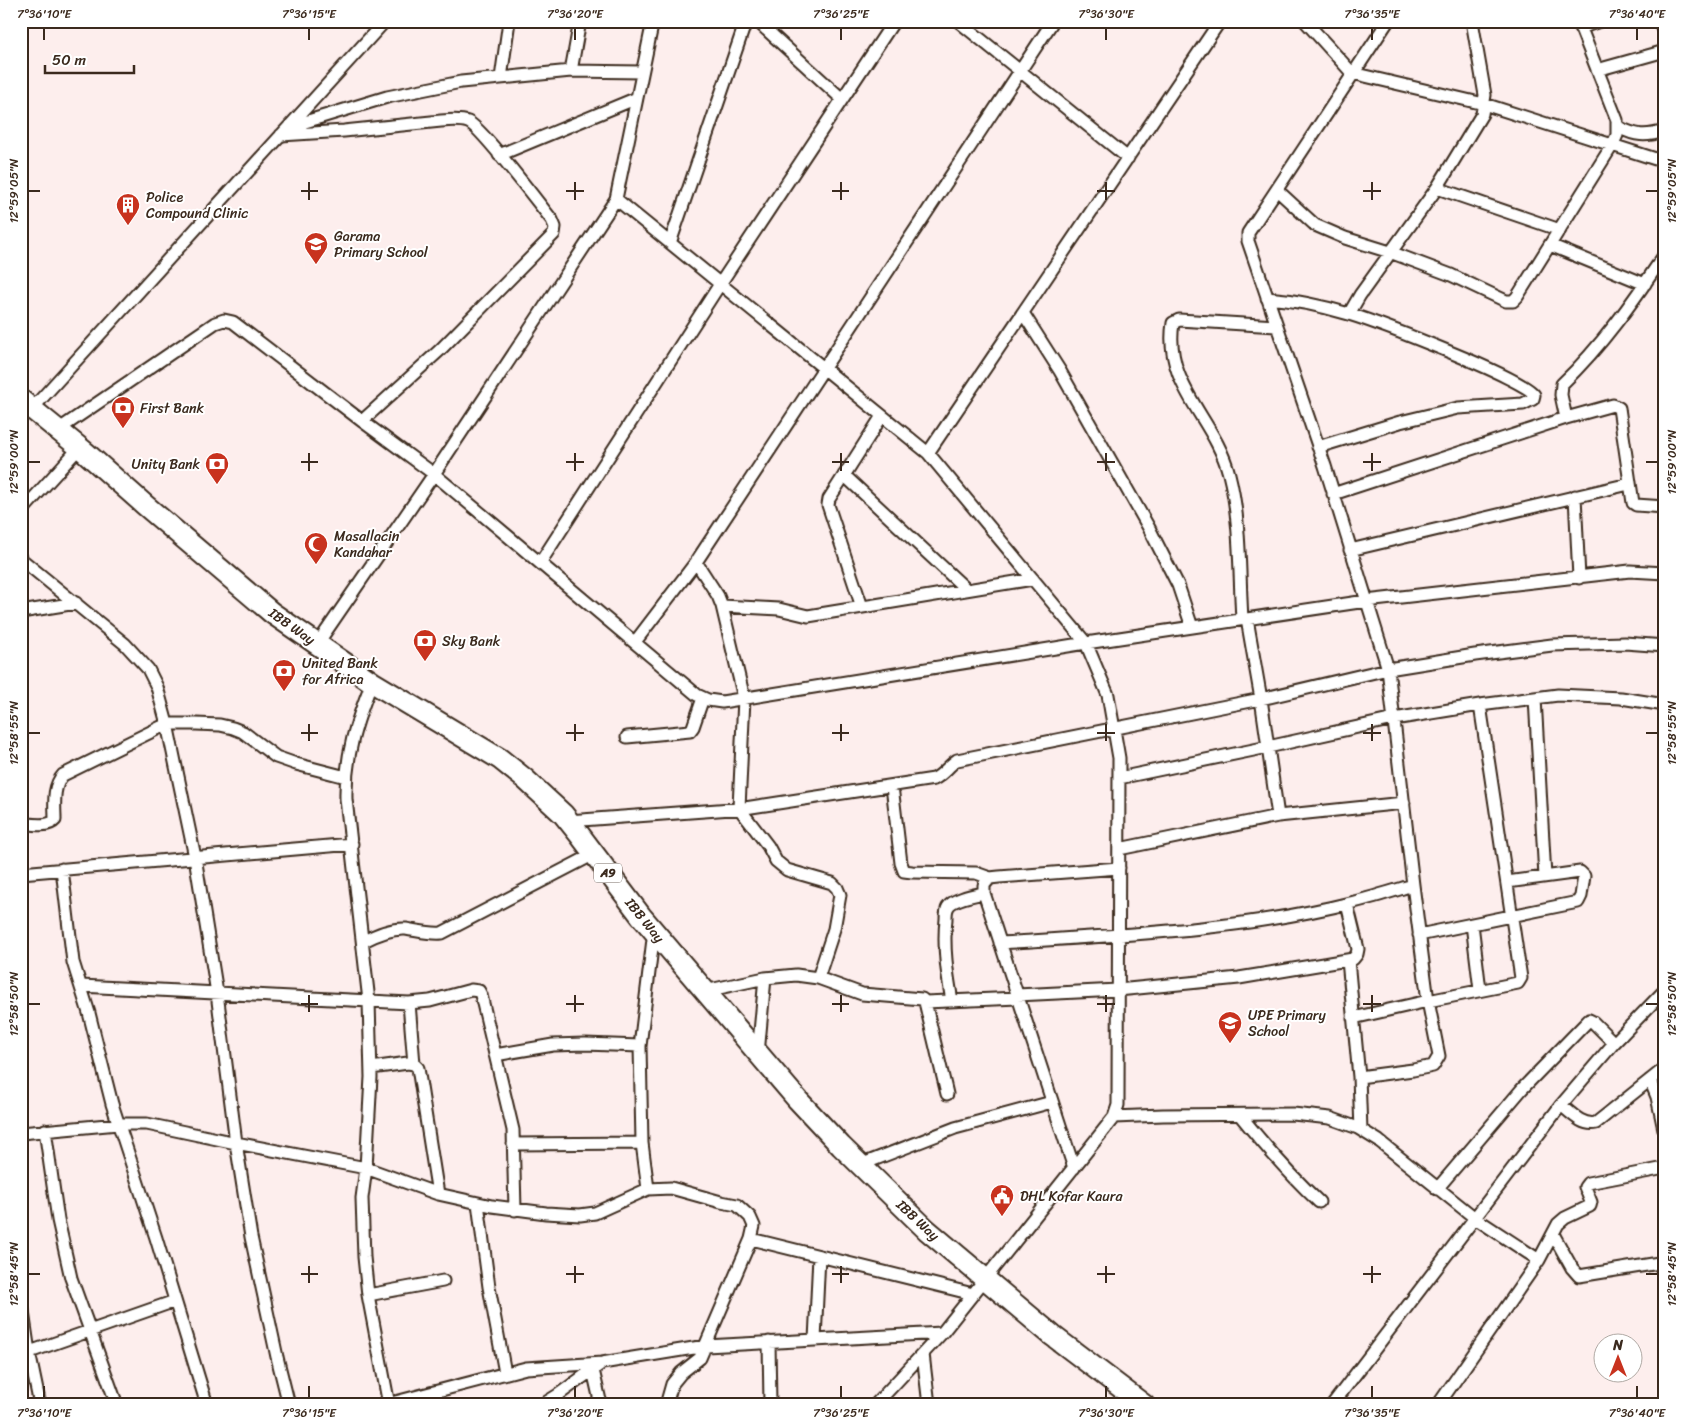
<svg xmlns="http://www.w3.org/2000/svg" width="1686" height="1426" viewBox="0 0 1686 1426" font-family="Sriracha,sans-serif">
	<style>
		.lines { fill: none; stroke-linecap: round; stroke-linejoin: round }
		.minor-casing { stroke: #3b2a1e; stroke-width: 15 }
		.trunk-casing { stroke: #3b2a1e; stroke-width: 24 }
		.minor { stroke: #fff; stroke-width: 11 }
		.trunk { stroke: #fff; stroke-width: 20 }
		.ticks { fill: none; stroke: #3b2a1e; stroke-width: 2 }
		.labels { text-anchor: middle; stroke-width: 4; stroke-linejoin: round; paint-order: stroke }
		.shield { fill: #fff; stroke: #766a62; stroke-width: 1 }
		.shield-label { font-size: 12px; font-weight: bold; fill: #3b2a1e }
		.poi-label { font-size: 14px; fill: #3b2a1e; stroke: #fff; text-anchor: start }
		.street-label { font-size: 14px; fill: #3b2a1e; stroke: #fff }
		.neatline { fill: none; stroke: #3b2a1e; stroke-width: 2 }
		.ticks-label { font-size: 12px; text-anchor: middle; fill: #3b2a1e }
	</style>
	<rect width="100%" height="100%" fill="#fdeeed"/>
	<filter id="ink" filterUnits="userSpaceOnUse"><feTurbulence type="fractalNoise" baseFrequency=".02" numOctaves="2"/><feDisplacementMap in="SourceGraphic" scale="10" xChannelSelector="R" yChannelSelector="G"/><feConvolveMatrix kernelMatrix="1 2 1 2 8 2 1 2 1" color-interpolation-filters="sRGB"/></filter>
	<g filter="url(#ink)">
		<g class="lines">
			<g class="minor-casing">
				<path id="minor" d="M757 21 842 99
					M958 21 1128 158
					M1305 21 1352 73 1484 104 1665 162
					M1659 21 1665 34
					M1580 28 1600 21
					M1597 70 1665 51
					M571 71 580 21
					M501 78 509 21
					M1618 127C1636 136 1645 137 1665 131
					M289 131 305 122 387 97 461 82 571 71 642 72
					M281 135 344 131 441 121C450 120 460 119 468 122 481 127 539 204 552 220L555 227 554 234 440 350 362 421
					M499 155 637 98
					M1437 188 1560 230
					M1277 190 1315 225 1345 238 1390 252 1451 275 1506 301H1513L1517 297 1613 144 1617 135V120L1578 21
					M616 199 928 453 1086 643 1108 695 1119 758 1118 1105 1114 1117 942 1333 875 1405
					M670 243 746 21
					M1550 245 1645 284
					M1267 298C1295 300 1322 306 1349 314 1375 322 1527 379 1534 395L1533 399 1523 404 1458 408 1400 422 1318 447
					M1023 313 1060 371 1149 528 1178 585 1192 627
					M1349 314 1360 295 1437 188 1482 114 1485 95 1472 21
					M32 409 385 21
					M1566 418 1561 395 1562 384C1602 346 1634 300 1665 254
					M58 430 215 323 224 320 233 322 362 421 434 474 697 695 708 700 722 702 1086 643 1366 601 1630 571 1665 573
					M928 453 1220 21
					M844 475 967 590
					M1333 494 1566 418 1613 405 1619 408 1633 503 1636 505 1665 507
					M1575 496 1579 578
					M21 512 80 447
					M1350 550 1629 484
					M21 559 125 644 148 669 157 687 167 724 195 857 217 993 236 1143 251 1237 277 1357 289 1405
					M696 562 718 596 722 606 744 698 739 808 768 846 776 861 787 870 832 883 837 888 840 895 834 929 818 978
					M540 563 720 284 894 21
					M722 606 779 609 808 616 1033 579
					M862 607 828 505 829 499 882 416
					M21 612 76 603
					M1242 619C1239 571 1241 521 1229 474 1215 419 1163 385 1173 323L1179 320 1276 326
					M1247 619 1261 699 1278 816
					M635 642 696 562 1053 21
					M318 643 434 474 616 199 653 21
					M372 682C356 722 345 755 346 799L369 1001 371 1077 366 1168 362 1198 364 1257 368 1295 389 1405
					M1535 698 1545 877
					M627 737 690 731 693 727 703 698
					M1119 778 1268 747 1394 719 1480 705 1558 695 1621 698 1665 705
					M892 786 901 863 904 871 912 872 976 873 990 878
					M568 821 745 808 934 779C944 774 948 766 957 760L1261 699 1388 669 1475 655 1552 645 1625 643 1665 646
					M21 823C31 824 48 828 55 820 55 805 52 787 63 775L167 724H196L220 725 233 728 243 732 276 757 296 764 346 777
					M1119 849 1278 816 1404 803
					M62 869 73 962 89 1013 112 1104 156 1238 207 1405
					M21 873 352 844
					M1472 924 1480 990
					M1419 935 1578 902 1581 896 1584 876 1580 872 1507 882
					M364 941C377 934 391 928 406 929 419 931 430 934 442 933L594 854
					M1000 943C1118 935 1239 931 1354 902 1374 897 1393 891 1413 885
					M1348 960 1359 1077 1361 1130
					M81 986 409 1003 430 1001 471 990 479 991 481 995 513 1130 515 1210
					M705 991 765 978 796 975 818 978 862 994 922 999 925 1002 947 1094
					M1017 995 1118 990 1239 978 1353 959 1357 954 1358 949 1347 904
					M952 1001C947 973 943 947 946 919 946 915 946 910 948 907 952 899 975 895 984 893
					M925 1002 1018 998
					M409 1003 414 1064 418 1068 438 1194
					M1353 1018 1428 1001 1518 983 1521 978 1480 705
					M758 1054 765 978
					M495 1055 553 1045 585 1044 640 1046
					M371 1068 408 1063 414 1064
					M1359 1077 1413 1070 1433 1066 1439 1056 1428 1001 1413 885 1388 669 1325 466 1248 241V233L1388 21
					M1650 1080 1657 1097 1665 1134
					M1561 1105C1571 1113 1582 1126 1596 1123L1665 1068
					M1240 1115C1265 1146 1290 1175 1319 1202
					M1114 1117 1163 1115 1293 1114 1330 1118 1358 1128 1379 1141 1475 1218 1539 1260
					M45 1130 58 1220 71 1278 117 1405
					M21 1133 118 1124H147L236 1143 366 1168 438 1194 492 1206 546 1213 580 1215 595 1213 648 1189 671 1188 721 1202 737 1205 750 1217 754 1226 751 1239 700 1358 681 1373 672 1384 666 1405
					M513 1144 642 1143
					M860 1165 955 1128 1052 1102
					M1074 1168 984 893V885L990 878 999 877 1119 868
					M648 1189 642 1143 640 1046 654 931
					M1437 1189 1522 1089 1586 1023 1589 1020 1593 1022 1614 1043
					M478 1203 489 1287 505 1373
					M1553 1234 1572 1268 1579 1276 1665 1262
					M751 1239 973 1294
					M368 1295 443 1281
					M21 1298 29 1352 40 1405
					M815 1340 819 1256
					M769 1342 770 1405
					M923 1354 929 1405
					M21 1355 175 1301
					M593 1370 601 1405
					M384 1405 526 1368 602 1363 706 1346 942 1333
					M542 1405 558 1395 602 1363
					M1332 1405 1561 1105 1614 1043 1665 990
					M1438 1405 1539 1260 1558 1224 1565 1218 1590 1206 1591 1202 1585 1187 1588 1183 1665 1168"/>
			</g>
			<g class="trunk-casing">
				<path id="trunk" d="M21 400 85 452 146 506 272 613 372 682 500 759 525 779 563 814 579 834 641 916 797 1099 841 1146 927 1230 1053 1336 1144 1405"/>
			</g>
			<use href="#minor" class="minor"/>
			<use href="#trunk" class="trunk"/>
		</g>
	</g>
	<path class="ticks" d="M44 28V40M309 28V40M575 28V40M841 28V40M1106 28V40M1372 28V40M1637 28V40M309 182V200M575 182V200M841 182V200M1106 182V200M1372 182V200M28 191H40M301 191H318M566 191H584M832 191H849M1097 191H1115M1363 191H1381M1646 191H1658M309 453V471M575 453V471M841 453V471M1106 453V471M1372 453V471M28 462H40M301 462H318M566 462H584M832 462H849M1097 462H1115M1363 462H1381M1646 462H1658M309 724V741M575 724V741M841 724V741M1106 724V741M1372 724V741M28 733H40M301 733H318M566 733H584M832 733H849M1097 733H1115M1363 733H1381M1646 733H1658M309 995V1012M575 995V1012M841 995V1012M1106 995V1012M1372 995V1012M28 1004H40M301 1004H318M566 1004H584M832 1004H849M1097 1004H1115M1363 1004H1381M1646 1004H1658M309 1266V1283M575 1266V1283M841 1266V1283M1106 1266V1283M1372 1266V1283M28 1274H40M301 1274H318M566 1274H584M832 1274H849M1097 1274H1115M1363 1274H1381M1646 1274H1658M44 1386V1398M309 1386V1398M575 1386V1398M841 1386V1398M1106 1386V1398M1372 1386V1398M1637 1386V1398"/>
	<defs>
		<g id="building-pin" transform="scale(1.25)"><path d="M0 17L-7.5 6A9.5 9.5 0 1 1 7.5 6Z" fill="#c8321e" stroke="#fff"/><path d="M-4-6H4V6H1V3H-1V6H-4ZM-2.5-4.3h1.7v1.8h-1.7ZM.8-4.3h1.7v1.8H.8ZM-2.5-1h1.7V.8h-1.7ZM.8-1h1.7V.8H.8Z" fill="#fff"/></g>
		<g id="school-pin" transform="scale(1.25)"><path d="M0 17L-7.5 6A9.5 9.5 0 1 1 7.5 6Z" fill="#c8321e" stroke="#fff"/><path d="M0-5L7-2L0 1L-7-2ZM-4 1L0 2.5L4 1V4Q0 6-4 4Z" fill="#fff"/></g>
		<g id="bank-pin" transform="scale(1.25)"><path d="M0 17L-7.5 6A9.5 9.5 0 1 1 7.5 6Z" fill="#c8321e" stroke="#fff"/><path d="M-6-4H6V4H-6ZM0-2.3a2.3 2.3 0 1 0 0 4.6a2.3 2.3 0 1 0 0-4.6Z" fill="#fff"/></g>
		<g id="mosque-pin" transform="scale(1.25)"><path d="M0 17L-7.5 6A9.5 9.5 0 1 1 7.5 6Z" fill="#c8321e" stroke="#fff"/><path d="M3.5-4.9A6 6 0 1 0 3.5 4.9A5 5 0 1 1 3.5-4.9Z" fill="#fff"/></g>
		<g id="civic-pin" transform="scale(1.25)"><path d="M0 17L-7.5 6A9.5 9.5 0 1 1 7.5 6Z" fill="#c8321e" stroke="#fff"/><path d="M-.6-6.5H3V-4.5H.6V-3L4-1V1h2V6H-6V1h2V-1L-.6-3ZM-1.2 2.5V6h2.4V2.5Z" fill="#fff"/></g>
	</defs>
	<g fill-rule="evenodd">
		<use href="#building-pin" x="128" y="205"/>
		<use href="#school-pin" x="316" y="244"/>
		<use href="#bank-pin" x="123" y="408"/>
		<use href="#bank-pin" x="217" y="464"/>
		<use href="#mosque-pin" x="316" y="544"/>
		<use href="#bank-pin" x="425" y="641"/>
		<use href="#bank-pin" x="284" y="671"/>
		<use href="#school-pin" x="1230" y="1023"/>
		<use href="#civic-pin" x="1002" y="1196"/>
	</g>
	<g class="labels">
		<rect class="shield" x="594" y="863.5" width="28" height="19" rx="4"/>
		<g class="shield-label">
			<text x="608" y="877">A9</text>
		</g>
		<g class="poi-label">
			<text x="146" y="202">Police<tspan x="146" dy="16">Compound Clinic</tspan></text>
			<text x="334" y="241">Garama<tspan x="334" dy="16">Primary School</tspan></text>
			<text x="140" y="413">First Bank</text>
			<text x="200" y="469" text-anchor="end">Unity Bank</text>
			<text x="334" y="541">Masallacin<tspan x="334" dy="16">Kandahar</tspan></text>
			<text x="442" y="646">Sky Bank</text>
			<text x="302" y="668">United Bank<tspan x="302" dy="16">for Africa</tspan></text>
			<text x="1248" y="1020">UPE Primary<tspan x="1248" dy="16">School</tspan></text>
			<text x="1020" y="1201">DHL Kofar Kaura</text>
		</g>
		<g class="street-label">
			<text transform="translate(292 626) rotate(35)" y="5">IBB Way</text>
			<text transform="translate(645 920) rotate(51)" y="5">IBB Way</text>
			<text transform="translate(918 1220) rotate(43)" y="5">IBB Way</text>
		</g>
	</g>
	<rect width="1686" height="1426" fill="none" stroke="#fff" stroke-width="55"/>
	<g transform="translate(1618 1358)"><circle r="24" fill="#ffffff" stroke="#b1aaa5"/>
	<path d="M0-4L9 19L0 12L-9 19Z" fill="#c8321e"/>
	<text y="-8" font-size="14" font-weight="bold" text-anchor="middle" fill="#3b2a1e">N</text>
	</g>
	<path d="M45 65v8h89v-8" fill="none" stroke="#3b2a1e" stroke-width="2.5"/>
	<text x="52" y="65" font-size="15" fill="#3b2a1e" stroke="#ffffff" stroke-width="4" paint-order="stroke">50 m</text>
	<rect x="28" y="28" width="1630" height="1370" class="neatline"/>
	<g class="ticks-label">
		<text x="44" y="18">7°36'10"E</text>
		<text x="309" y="18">7°36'15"E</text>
		<text x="575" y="18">7°36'20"E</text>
		<text x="841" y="18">7°36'25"E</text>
		<text x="1106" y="18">7°36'30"E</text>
		<text x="1372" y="18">7°36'35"E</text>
		<text x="1637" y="18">7°36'40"E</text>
		<text transform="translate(14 191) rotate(-90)" y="4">12°59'05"N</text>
		<text transform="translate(1672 191) rotate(-90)" y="4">12°59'05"N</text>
		<text transform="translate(14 462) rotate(-90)" y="4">12°59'00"N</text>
		<text transform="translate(1672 462) rotate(-90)" y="4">12°59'00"N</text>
		<text transform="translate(14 733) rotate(-90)" y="4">12°58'55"N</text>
		<text transform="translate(1672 733) rotate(-90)" y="4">12°58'55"N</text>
		<text transform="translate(14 1004) rotate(-90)" y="4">12°58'50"N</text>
		<text transform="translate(1672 1004) rotate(-90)" y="4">12°58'50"N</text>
		<text transform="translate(14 1274) rotate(-90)" y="4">12°58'45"N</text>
		<text transform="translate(1672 1274) rotate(-90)" y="4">12°58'45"N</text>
		<text x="44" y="1417">7°36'10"E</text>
		<text x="309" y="1417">7°36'15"E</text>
		<text x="575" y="1417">7°36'20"E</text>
		<text x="841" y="1417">7°36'25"E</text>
		<text x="1106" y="1417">7°36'30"E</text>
		<text x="1372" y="1417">7°36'35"E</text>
		<text x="1637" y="1417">7°36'40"E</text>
	</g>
</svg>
